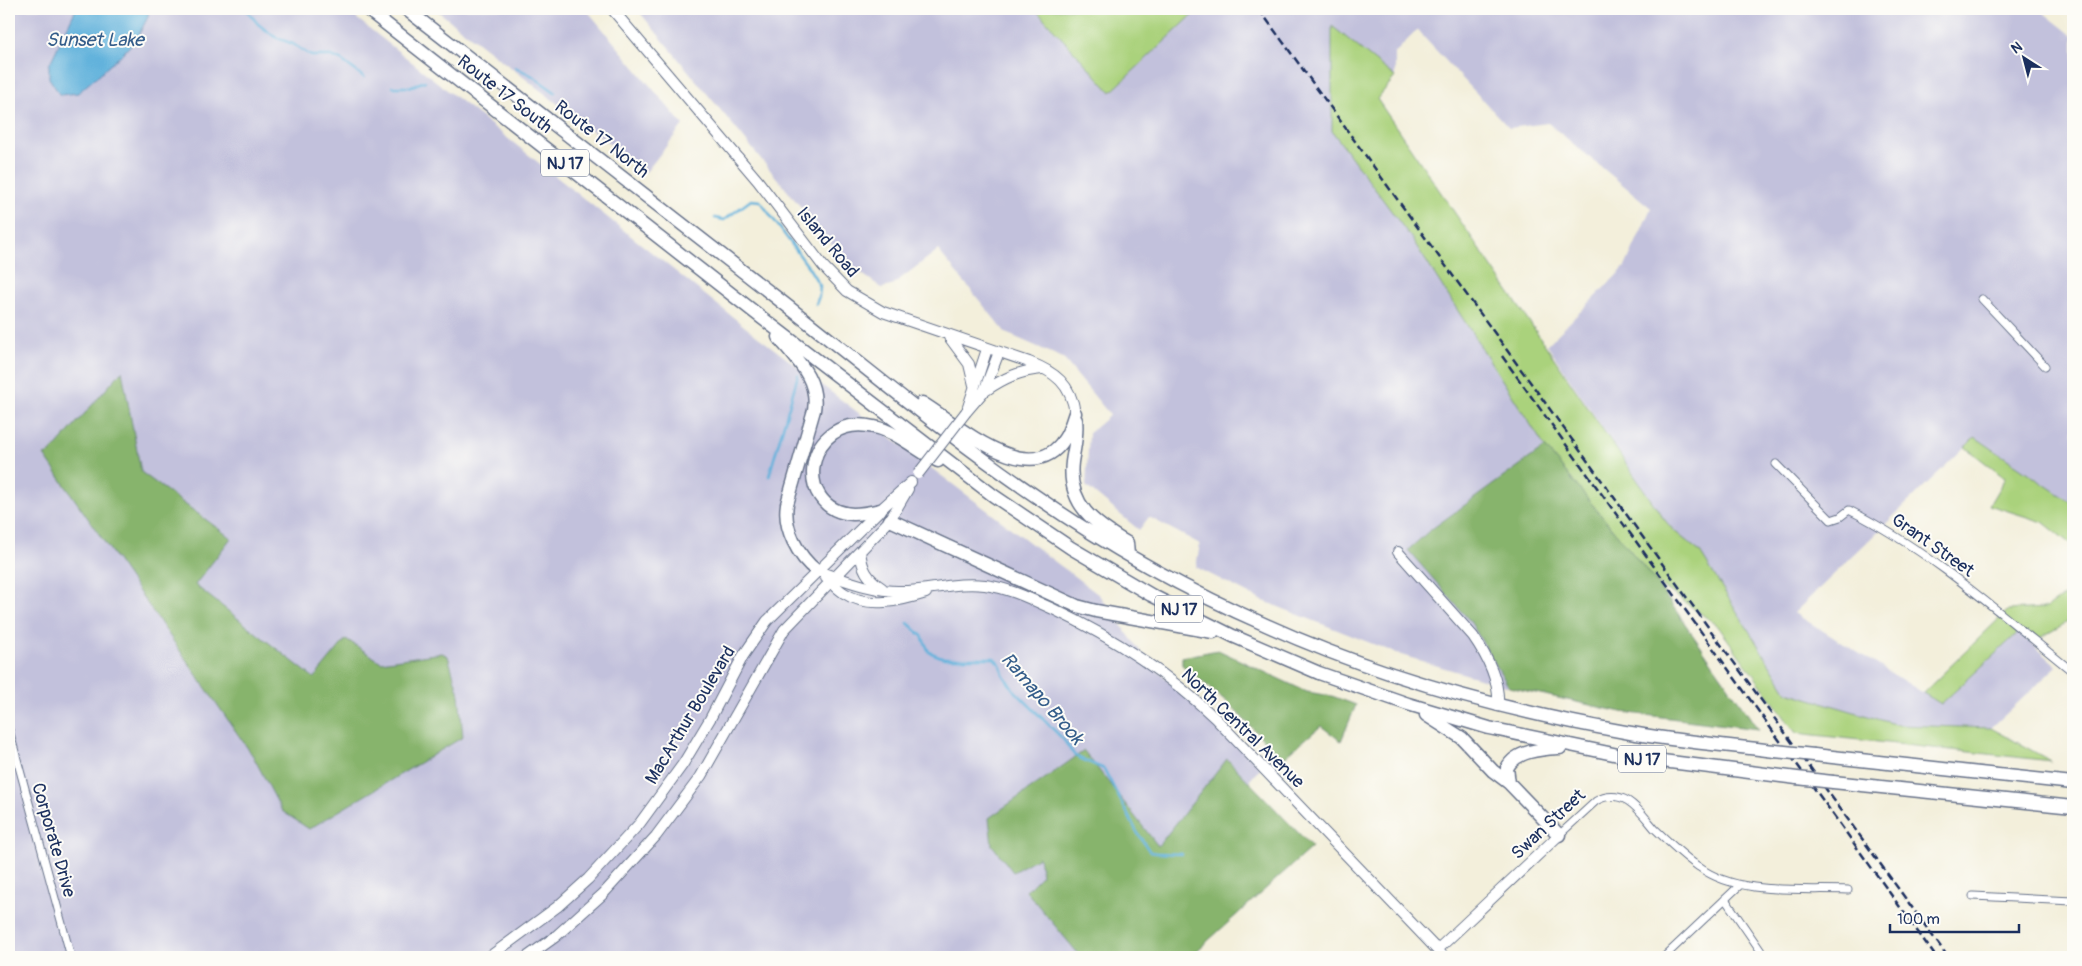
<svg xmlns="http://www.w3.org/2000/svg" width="2082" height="966" viewBox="0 0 2082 966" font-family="Pangolin,sans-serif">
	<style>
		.industrial { fill: #c2c1dc }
		.green { fill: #aad27c; stroke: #62806d }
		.forest { fill: #87b46c; stroke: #517265 }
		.water { fill: #62b2dc; stroke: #3e709d }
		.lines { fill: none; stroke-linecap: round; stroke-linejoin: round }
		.stream { stroke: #62b2dc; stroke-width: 2.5 }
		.street-casing { stroke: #67728a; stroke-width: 9 }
		.secondary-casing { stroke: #67728a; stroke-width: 12 }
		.highway-casing { stroke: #67728a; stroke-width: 15 }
		.street { stroke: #fff; stroke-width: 7 }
		.secondary { stroke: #fff; stroke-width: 10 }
		.highway { stroke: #fff; stroke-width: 12 }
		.rail { stroke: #1b2f5e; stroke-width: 2.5; stroke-dasharray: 8 4; stroke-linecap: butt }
		.secondary-bridge-casing { stroke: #67728a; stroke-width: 12; stroke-linecap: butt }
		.highway-bridge-casing { stroke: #67728a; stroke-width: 15; stroke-linecap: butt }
		.secondary-bridge { stroke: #fff; stroke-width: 10 }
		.highway-bridge { stroke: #fff; stroke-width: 12 }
		.labels { text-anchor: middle; stroke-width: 4; stroke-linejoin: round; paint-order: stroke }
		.shield { fill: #fdfcf7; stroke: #5f6c8c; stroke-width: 1 }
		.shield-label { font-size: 16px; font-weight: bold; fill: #1b2f5e }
		.street-label { font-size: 18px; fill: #1b2f5e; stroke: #fdfcf7 }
		.water-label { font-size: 19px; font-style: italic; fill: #345d8a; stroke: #fdfcf7 }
	</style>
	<rect width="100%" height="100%" fill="#fdfcf7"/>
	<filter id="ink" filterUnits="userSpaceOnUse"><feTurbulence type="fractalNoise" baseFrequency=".02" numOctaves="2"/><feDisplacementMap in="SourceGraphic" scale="10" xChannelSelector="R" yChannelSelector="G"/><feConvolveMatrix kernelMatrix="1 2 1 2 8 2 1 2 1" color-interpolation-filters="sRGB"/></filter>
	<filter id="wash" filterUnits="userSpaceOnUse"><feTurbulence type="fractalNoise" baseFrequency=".0096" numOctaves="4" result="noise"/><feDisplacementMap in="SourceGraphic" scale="20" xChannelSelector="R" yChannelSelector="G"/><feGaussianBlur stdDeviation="1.12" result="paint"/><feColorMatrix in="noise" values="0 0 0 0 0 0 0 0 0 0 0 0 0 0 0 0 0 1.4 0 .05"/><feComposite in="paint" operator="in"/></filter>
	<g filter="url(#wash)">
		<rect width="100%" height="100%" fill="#f3efdb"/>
		<path class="industrial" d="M9 9H345L753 333 1099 595 1149 663 1261 767 1101 957H9Z
			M435 9H586L683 125 646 172Z
			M637 9H1035L1111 92 1199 9H2039L2073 36V504L1975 437 1794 613 1941 704 2019 632 2057 666 1991 728 1898 725 1787 692 1700 552 1673 530 1664 519 1547 345 1625 267 1651 208 1548 123 1509 128 1417 30 1395 53V77L1332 26V131L1412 239 1545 447 1429 531 1408 550 1470 621 1509 687 1401 655 1261 600 1196 567 1200 544 1149 517 1139 530 1086 486 1089 433 1110 415 1063 358 1006 333 938 250 891 286 882 288 848 264Z"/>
		<path class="green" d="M1035 9H1199L1111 92Z
			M1332 26 1395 77 1377 99 1664 519 1673 530 1700 552 1787 692 1898 725 1991 728 2051 761 1796 733 1717 625 1656 582 1545 447 1412 239 1332 131Z
			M1975 437 2073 504V546L2043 522 1989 505 2005 478 1965 447Z
			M2073 590V619L2031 643 2019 632 1941 704 1923 693 2008 610 2046 608Z"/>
		<path class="forest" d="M122 371 141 472 231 538 195 585 314 678 346 639 381 662 442 653 448 656 459 694 463 737 309 829 282 811 253 756 44 455 50 453Z
			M1545 447 1656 582 1758 729 1621 712 1509 687 1470 621 1408 550 1429 531Z
			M1218 650 1307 692 1332 696 1356 705 1341 741 1321 726 1282 759 1227 702 1182 665V657Z
			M1084 751 1158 846 1227 759 1312 847 1190 957H1081L1026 891 1042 875 1039 857 1013 872 992 845 989 818Z"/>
		<path class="water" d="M76 9H149L148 17 136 40 119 57 78 93 60 95 49 78V65Z"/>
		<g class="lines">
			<path class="stream" d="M246 9 258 24 275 37 293 44 311 56H331L341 60 364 77
				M515 67 531 75 555 92
				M393 87H409L425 81
				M715 218 724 220 751 200 760 201 809 268 820 286 819 296 816 304
				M769 476 798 375
				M908 623 922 636 929 652 944 658H994L1000 664 1003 674 1012 688 1063 739 1075 756 1104 769 1137 832 1150 852C1161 854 1171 853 1182 854"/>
		</g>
	</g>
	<g filter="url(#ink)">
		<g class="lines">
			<g class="street-casing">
				<path id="street" d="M1982 299 2045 366
					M1776 464 1831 520 1840 517 1849 510C1931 551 2002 615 2073 672
					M9 730 71 957
					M1559 835 1596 801C1606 795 1618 795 1628 801 1639 808 1647 820 1655 829 1669 842 1683 856 1699 867 1738 896 1802 888 1848 890
					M1973 896 2073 901
					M1725 899 1765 957
					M1664 957 1740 885"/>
			</g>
			<g class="secondary-casing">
				<path id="secondary" d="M612 9 758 181 823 266 847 291 883 312 1029 362C1055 372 1071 384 1075 413
					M949 337 969 364 974 385
					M985 391C1004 378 1019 371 1042 369
					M968 407 987 349
					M966 412 984 391 999 352
					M860 551C862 569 867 578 882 588
					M1398 552 1473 636C1487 656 1500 681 1498 706
					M817 571C843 579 871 591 898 591 927 592 956 581 985 585 1009 588 1031 599 1053 609 1112 637 1168 673 1216 719L1444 957
					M826 578C832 583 838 589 844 593 868 609 901 601 926 593
					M1437 950 1559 835
					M489 957 557 907 588 879 640 823 683 764 710 719 743 656 767 621 880 510 911 482
					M527 957 555 937 603 894 656 836 701 776 784 630 890 520 908 489"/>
			</g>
			<g class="highway-casing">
				<path id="highway" d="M367 9 762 318 994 496 1071 548 1151 595 1233 636 1319 673 1408 704 1489 728 1623 756 1797 778
					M406 9C530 105 654 201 777 298 863 365 947 436 1037 497 1109 547 1186 590 1266 625 1381 677 1501 710 1625 732 1674 741 1725 745 1775 751
					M778 337C796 359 819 379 814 410L787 504C783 528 798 557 817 571
					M922 403C956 423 1031 493 1065 438 1070 430 1072 421 1075 413
					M1076 420C1078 435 1074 448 1072 462 1067 505 1095 524 1127 543L1128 555
					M880 510C871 512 862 514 853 514 790 510 805 411 874 427 896 431 918 451 938 461
					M890 520 1077 606 1096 611 1213 632
					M1426 715 1462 738 1493 771 1509 783 1559 835
					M1814 755 2073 783
					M1833 782 2073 807
					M1509 783 1507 768C1516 750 1543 749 1560 748"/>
			</g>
			<use href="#street" class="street"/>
			<use href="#secondary" class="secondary"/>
			<use href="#highway" class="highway"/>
			<path class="rail" d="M1259 9 1948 957
				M1502 356 1936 957"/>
			<g class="secondary-bridge-casing">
				<path id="secondary-bridge" d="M918 474 966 412"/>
			</g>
			<g class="highway-bridge-casing">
				<path id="highway-bridge" d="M1775 751 1814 755
					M1797 778 1833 782"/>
			</g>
			<use href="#secondary-bridge" class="secondary-bridge"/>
			<use href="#highway-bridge" class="highway-bridge"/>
		</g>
	</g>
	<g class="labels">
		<g class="shield">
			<rect x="541" y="149.5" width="48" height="27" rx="4"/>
			<rect x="1155" y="595.5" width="48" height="27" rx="4"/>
			<rect x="1618" y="745.5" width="48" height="27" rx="4"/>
		</g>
		<g class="shield-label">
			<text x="565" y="169">NJ 17</text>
			<text x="1179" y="615">NJ 17</text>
			<text x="1642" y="765">NJ 17</text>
		</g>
		<g class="street-label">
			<text transform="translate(505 94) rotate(38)" y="6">Route 17 South</text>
			<text transform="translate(602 139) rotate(38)" y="6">Route 17 North</text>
			<text transform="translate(828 242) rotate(50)" y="6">Island Road</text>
			<text transform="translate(1933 545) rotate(35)" y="6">Grant Street</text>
			<text transform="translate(690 715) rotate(-59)" y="6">MacArthur Boulevard</text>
			<text transform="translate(1243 728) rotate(44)" y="6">North Central Avenue</text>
			<text transform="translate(1548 824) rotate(-43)" y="6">Swan Street</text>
			<text transform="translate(54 840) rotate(74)" y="6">Corporate Drive</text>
		</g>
		<g class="water-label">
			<text x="95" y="46">Sunset Lake</text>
			<text transform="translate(1043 698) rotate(49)" y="7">Ramapo Brook</text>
		</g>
	</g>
	<rect width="2082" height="966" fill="none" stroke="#fdfcf7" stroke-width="30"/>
	<g transform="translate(2024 58) rotate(324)" stroke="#fdfcf7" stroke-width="4" paint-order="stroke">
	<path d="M0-4L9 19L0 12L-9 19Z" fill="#1b2f5e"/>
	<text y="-8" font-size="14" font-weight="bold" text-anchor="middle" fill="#1b2f5e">N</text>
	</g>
	<path d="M1890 924v8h129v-8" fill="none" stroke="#1b2f5e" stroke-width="2.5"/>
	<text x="1897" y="924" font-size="15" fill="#1b2f5e" stroke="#fdfcf7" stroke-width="4" paint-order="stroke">100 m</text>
</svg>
